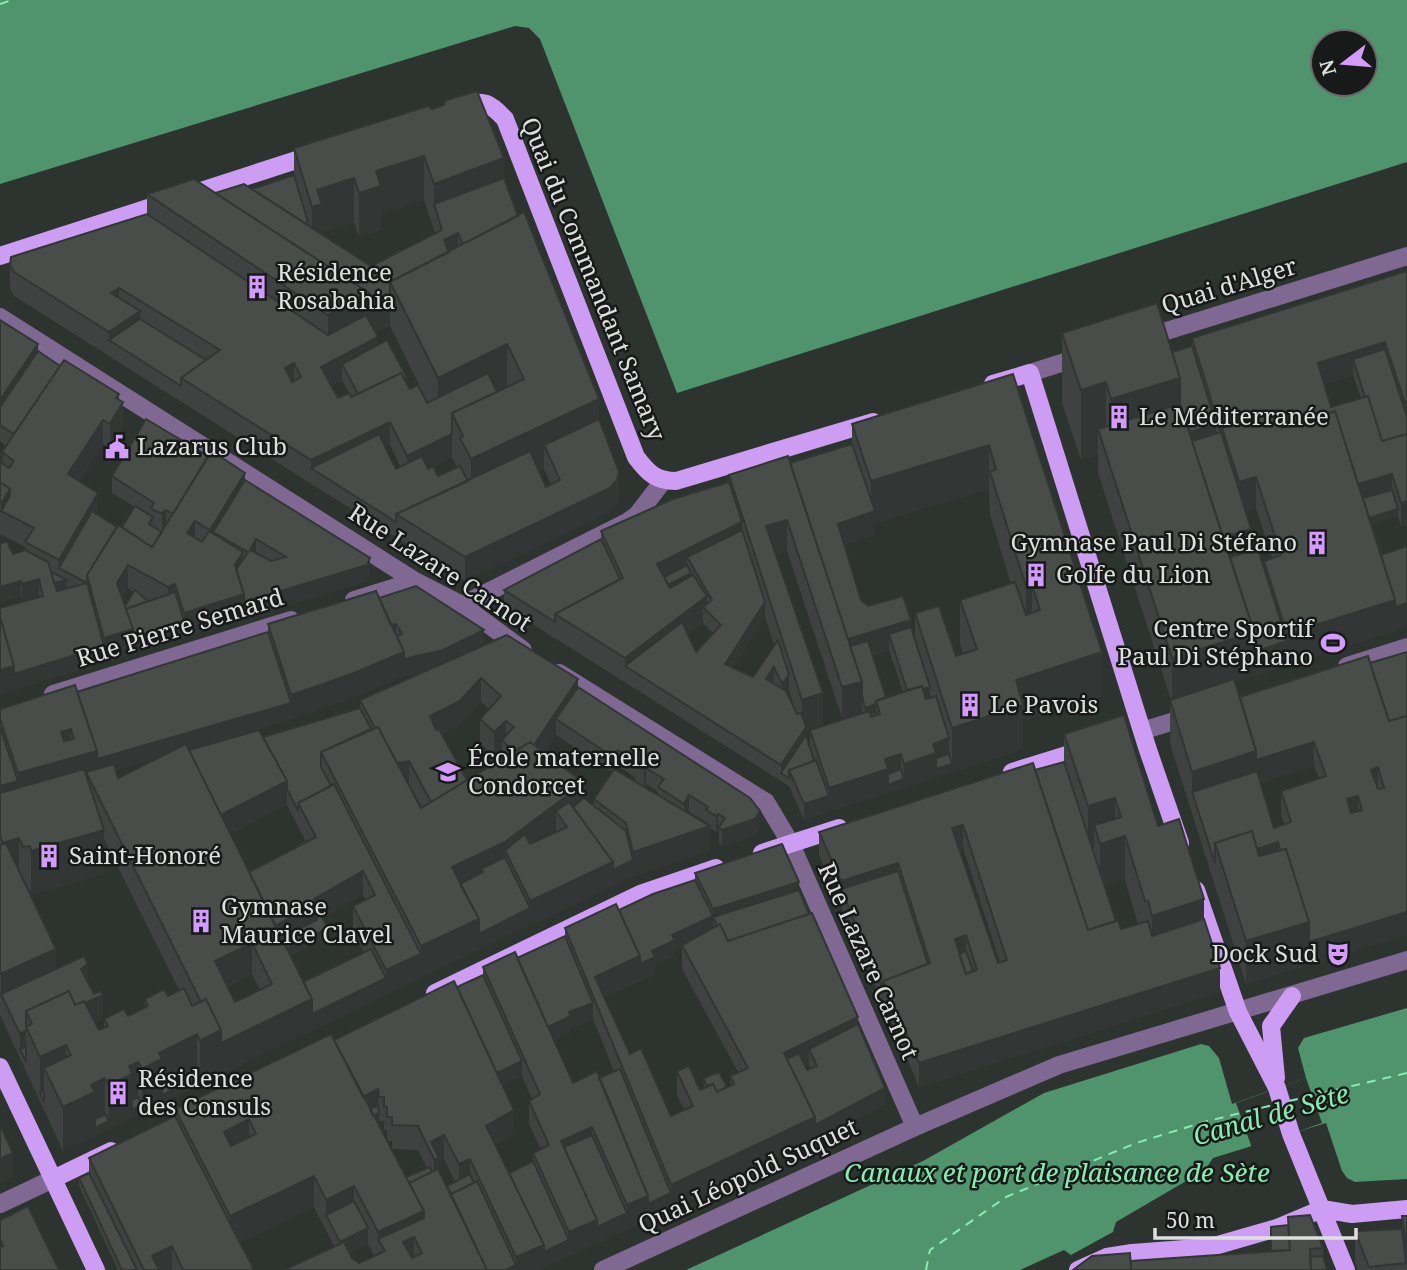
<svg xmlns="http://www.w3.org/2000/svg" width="1407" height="1270" viewBox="0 0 1407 1270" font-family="'Noto Serif',serif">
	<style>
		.water { fill: #4f946d; fill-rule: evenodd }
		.pier { fill: #2d332f }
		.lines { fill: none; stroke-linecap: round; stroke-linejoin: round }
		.ferry { stroke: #89ebb2; stroke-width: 2; stroke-dasharray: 9 7; stroke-linecap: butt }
		.minor { stroke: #7f6892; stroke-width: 18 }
		.major { stroke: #cd9df3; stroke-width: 18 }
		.wall { fill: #3e4240; fill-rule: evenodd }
		.shaded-wall { fill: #323634 }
		.building { fill: #484d4a; stroke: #323634; stroke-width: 2; fill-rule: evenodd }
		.labels { text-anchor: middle; stroke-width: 5; stroke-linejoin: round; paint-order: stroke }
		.poi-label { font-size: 24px; fill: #dde0de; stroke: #171a18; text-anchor: start }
		.street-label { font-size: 24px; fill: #dde0de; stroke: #171a18 }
		.water-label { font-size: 26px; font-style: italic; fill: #89ebb2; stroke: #171a18 }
	</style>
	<rect width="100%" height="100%" fill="#2d332f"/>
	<path class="water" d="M0 0H1407V162L677 393 540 39 529 28 515 26 0 184ZM1323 42H1365V84H1323Z
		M1407 1008V1179L1355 1182 1347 1178 1342 1171 1326 1123 1213 1158 1205 1170 1116 1222 1113 1232 1071 1255 1064 1250 1020 1270H686L923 1161 1044 1093 1201 1044 1209 1046 1219 1058 1232 1104 1306 1078 1298 1048 1304 1038Z"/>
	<path class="pier" d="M1306 1078 1322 1123 1252 1148 1236 1103Z"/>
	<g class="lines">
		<path class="ferry" d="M0 4 12 0
			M1289 1101 1407 1073
			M926 1270 930 1250 1006 1197 1136 1143 1204 1122 1273 1105"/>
		<path class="minor" d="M0 317 415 581 462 605 523 650
			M1144 338 1407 256
			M1030 373 1083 356
			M354 600 415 581
			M462 605 627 522 637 515 663 481
			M1347 666 1407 647
			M559 673 766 802 791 844 915 1127
			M53 694 291 620
			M1142 731 1190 716
			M0 1204 53 1179
			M603 1270 915 1127 1059 1065 1407 960"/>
		<path class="major" d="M462 106C484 99 490 103 505 119L636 457C648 473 656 481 676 481L873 422
			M0 256 315 154
			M993 384 1030 373 1147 747 1180 843
			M1012 772 1086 749
			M762 853 839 828
			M1196 890 1238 1012 1277 1088 1291 1134 1346 1270
			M435 993 640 894 716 868
			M0 1067 96 1270
			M1276 1078 1271 1026 1292 996
			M53 1179 111 1151
			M1078 1270 1107 1257 1132 1253 1211 1247 1277 1228 1322 1209 1352 1214 1407 1209"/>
	</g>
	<path class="wall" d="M428 106 504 178 599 419 619 496 617 504 610 512 465 581 14 296 10 289V265L147 214V194L215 193 252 189 294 175V148ZM424 200 435 233 371 266 322 234V232L354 222 359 237 381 230V214ZM390 326 428 403H427L410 389 378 345 376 333ZM342 380 349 393 338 398 331 386ZM390 445 400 466 396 469 385 447ZM452 457 457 467 438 476 433 467ZM544 469 551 485 546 487 539 471Z
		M1407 271V525L1401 527 1398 516 1372 525 1407 627 1235 682 1240 697 1370 663 1407 652V935L1246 984 1170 744V700H1171L1098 473V454L1081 460 1062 403V333L1172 352 1192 346V338ZM1353 375 1361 398 1331 407 1324 384ZM1256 508 1272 558 1264 561V568L1251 551 1246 511ZM1314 766 1319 778 1281 791V814L1284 824 1274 828 1260 783Z
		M0 320 38 351 60 366 119 399 123 426 110 448 103 444 79 481 98 515 117 527H122L135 507 112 493V476L245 480 370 574 367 581 0 694 39 597V596L22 601 13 554 25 550V547L0 534V451L2 452 6 446 0 441ZM128 588 134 592 125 606 122 598Z
		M1013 374 1102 696 1023 721V749L804 820 789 786 504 606V590L601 539V531L729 482V475L790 463 852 444V424ZM989 489 990 515 1011 584 960 600V643L963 654 956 656 915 613V641L911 627 868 606 861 600 844 545 875 534V523ZM787 551 842 718 862 713V714L810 730V748L806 735V730L823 724 776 554ZM765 617 774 645 753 677 733 668ZM703 623 713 633 696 652 688 634ZM889 650 903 692 886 697 872 656ZM789 691 795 708 787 694Z
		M379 598 578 687 760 827 755 835 722 846 719 843V831L718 830 716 832 710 828V850L633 876 530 925 63 1151 0 1015V709L77 692 268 632V624ZM429 670 360 700V708L263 737 189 750 188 749 291 719 349 699 404 676ZM481 701 489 709 480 719V743L494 756 502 748V759L467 780 442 734 460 724ZM556 735 612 772 594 799V806L584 798 544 753ZM160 757 118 778 115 770ZM618 766 635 777V781L644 786 646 784 658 792V796L616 770ZM287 805 306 842 249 872 230 834ZM689 812 706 822V824L688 813ZM104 839 179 990 168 996 145 999V1008L128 1016 104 1019V1028L99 1030 95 1023 103 1019 94 994 88 983 56 969 28 890 30 889 31 895 104 874ZM363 895 366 900 353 906V930L364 953 303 982 290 956 328 936 322 918ZM252 974 260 990 235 1002 227 987Z
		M1064 734 1158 826 1204 919 1220 992 919 1087 819 855V832L1064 762ZM963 848 1000 963H998L959 850ZM1125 880 1138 924 1121 929 1116 921 1105 886Z
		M695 873 799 890 858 1024 885 1104 815 1141 540 1270H284L334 1246 314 1207 240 1242 254 1270H118L79 1186V1178L89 1173V1158L175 1116V1109L457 987 483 975V967L517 958 565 936V928L619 910 695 880ZM682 947V969L738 1072 730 1076V1086L727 1087 703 1078 704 1088 700 1090 677 1071V1095L684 1110 671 1116 630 1054 604 997 655 974V965L675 956V950ZM593 1019 614 1071 599 1078 573 1083 554 1040 571 1032V1028ZM809 1065 810 1069 807 1070 805 1067ZM522 1076 532 1099 529 1101V1124L541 1150 533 1153V1161L509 1173 495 1145 514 1133 503 1086ZM379 1121H384V1130H387V1141L377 1122ZM387 1141H392V1149L418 1150 427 1168 406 1177ZM444 1159 455 1182 447 1186 439 1169V1162ZM368 1244 374 1256 359 1263 352 1258 350 1253Z
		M1402 1216H1407V1270H1358L1355 1262V1231L1402 1229Z
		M1323 1248V1256L1327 1270 1131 1261Z"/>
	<path class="shaded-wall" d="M424 156V200L381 214V230L359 237V193L376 171Z
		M504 158V202L434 204V228V184Z
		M354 178V222L322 232V248L312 251V207L317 190Z
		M458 233V257L444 264V240Z
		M119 288V312L111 293Z
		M369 293V337L328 359V315Z
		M390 302V326L369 337V313Z
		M140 311V335L109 340V332Z
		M378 337V361L342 364V380L321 391V367Z
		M1385 342V366L1353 359V375L1318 387V363Z
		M38 344V367L0 424V400Z
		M507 344V388L438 422V378Z
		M294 363V387L285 368Z
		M1180 378V447L1111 469V399Z
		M1106 382V452L1098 429V454L1081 460V390Z
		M119 394V410L123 402V426L110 448V424L116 398Z
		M599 399V443L544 445V469L418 528 471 487V459Z
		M1407 402V426L1405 427V403Z
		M103 420V444L68 497V474Z
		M390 422V445L325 477 311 468V460Z
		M1216 424V440L1189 449 1182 435Z
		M452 434V457L407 479V456Z
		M989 445V489L875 523V534L838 547V524L871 512V481Z
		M619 472V496L617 504 610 512 465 581V557Z
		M245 473V497L213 532V548L210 554V530Z
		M1392 474V498L1359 508 1356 484Z
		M1256 477V508L1239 513V482Z
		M10 489V515L1 511V535V504Z
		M98 493V517L59 568V560Z
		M1407 501V525L1401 527V503Z
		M1398 509V517L1363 528V520Z
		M166 510V526L162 530V513Z
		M787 520V551L766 557V526Z
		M195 521V545L187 533Z
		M742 522V546L687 557V573L661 586 657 564Z
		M1251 529V553L1217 563V539Z
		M256 539V555L250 550Z
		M243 552V576L238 584 235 565Z
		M370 558V574L367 581 184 637V613Z
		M128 565V588L117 607V583Z
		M691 573V581L662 596V588Z
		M39 579V596L22 601V584Z
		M67 580V588L52 592V584Z
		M21 581V597L0 603V587Z
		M175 584V608L168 611V587Z
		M1032 585V629L1026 630V586Z
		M707 596V611L703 607V623L637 673 625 666V658Z
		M1395 600 1407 603V627L1172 702V658L1254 632 1287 641V634Z
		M765 602V618L725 681V664Z
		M911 620V643L889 634V650L851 662 846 640Z
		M184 621V637L0 694V670L14 666 104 646V638L133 629Z
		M396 624V640L389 626Z
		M484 630V646L443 666 404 676 349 699 291 719V695L404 652Z
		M1102 652V696L1023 721V749L804 820V804L829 796V788L885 759 901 754V777L904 779V764L933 744 949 738V762L952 764V728L1016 680Z
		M774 667V683L766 679Z
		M789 675V691L782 700V684Z
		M481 678V701L460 724 430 740V716Z
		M578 679V703L556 719V735L530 773 519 756Z
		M862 682V713L842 718V687Z
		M930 687V703L909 694Z
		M823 693V724L806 730V743L781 773V765L802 731V700Z
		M291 703V719L89 777 86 772 0 802V786L18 781V773L97 751Z
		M876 704V720L865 716V708Z
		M506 721V743L502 740V748L494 756V732Z
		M71 729V753L61 755V732Z
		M1314 742V766L1256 784 1192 792V772L1256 751Z
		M618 750V766L613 773V757Z
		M409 761V784L394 764Z
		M1378 767V791L1371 770Z
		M646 768V784L644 786V770Z
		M287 781V805L217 840V816Z
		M584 783V814L556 811V835L513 867 505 850V873L461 900 452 867Z
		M689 795V812L684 820V804Z
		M1358 796V819L1347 823V799Z
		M1115 798V839L1125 836V880L1100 888V844L1094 825V848L1088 850V806Z
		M760 811V827L755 835 722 846V830Z
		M718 814V830L716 832V816Z
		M963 825V848L952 852V828Z
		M710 826V850L633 876 530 925 63 1151V1107L91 1085 105 1078V1122L109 1121V1085L129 1066 138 1062V1105L142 1104V1069L159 1053 197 1034V1078L200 1077V1041L221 1030 312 999 386 978V970L421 954V946L479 919 530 908V901L613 862 633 860V852Z
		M104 830V874L31 895V851Z
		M19 838V882L3 843Z
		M1278 842V866L1220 861Z
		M898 863V887L841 889V881Z
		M363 871V895L317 921 275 949 272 927 314 899Z
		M799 882V906L713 917V909Z
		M1204 899V943L1152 959V916Z
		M1407 912V935L1246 984V941L1309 922Z
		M713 916V932L675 950V956L655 965V974L640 980V964L652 951 672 935Z
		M328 928V936L278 962V954Z
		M966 935V959L957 962 955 939Z
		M252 943V974L215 992V961Z
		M56 949V992L1 994V1017V974Z
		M640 956V980L595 1001V977Z
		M88 964V988L81 969Z
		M1220 968V992L919 1087V1063Z
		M103 995V1019L72 1034 32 1028Z
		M593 1003V1019L571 1028V1032L545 1044V1028L569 1012Z
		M858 1017V1040L809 1049V1065L790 1074 784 1053Z
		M26 1031V1055L20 1049V1034Z
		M66 1045V1089L44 1068V1099L40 1093V1057Z
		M522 1061V1077L494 1090V1074Z
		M885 1088V1104L815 1141V1125Z
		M378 1089V1113L360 1114V1098Z
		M514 1110V1133L486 1150V1126Z
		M379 1113V1121L364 1129V1121Z
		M815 1117V1141L597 1244V1227L627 1213V1205L648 1196 671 1193V1185Z
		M249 1119V1150L224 1163V1132Z
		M592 1127V1151L567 1162 561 1141Z
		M444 1135V1159L439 1162V1181L434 1183V1159L431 1142Z
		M13 1153V1177L0 1183V1159Z
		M470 1159V1182L459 1188V1164Z
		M314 1176V1207L230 1247V1216Z
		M354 1186V1217L326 1215V1231V1200Z
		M424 1211V1242L414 1237V1261L385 1251 378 1239V1263V1232Z
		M597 1220V1244L540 1270H505L516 1265V1257L544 1245 569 1240V1232Z
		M368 1228V1244L340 1258V1242Z
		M172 1246V1270H152V1256Z"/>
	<path class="building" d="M477 91 504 158 434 184 424 156 376 171 381 186 359 193 354 178 317 190 322 204 312 207 294 148 428 106 432 109 444 105 446 100Z
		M294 175 308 222 305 223 252 189Z
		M504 178 518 216 463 244 458 233 444 240 449 252 390 282V302L369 313V293L215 193 244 184 371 266 442 230 434 204Z
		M194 179 369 293 328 315 147 194Z
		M524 212 599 399 471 459 460 438 463 436 452 413 524 379 507 344 438 378 390 282Z
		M147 214 328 335 366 315 378 337 321 367 338 398 349 393 351 397 401 373 410 389 418 385 427 403 488 373 497 392 452 413V434L407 456 390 422 311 460 181 378 220 350 119 288 111 293 140 311 109 332 14 272 10 265 11 257ZM294 363 301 377 292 382 285 368Z
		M1407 271V402L1405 403 1385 342 1318 363 1331 407 1368 396 1382 441 1407 434V501L1401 503 1392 474 1358 484 1335 411 1282 428 1276 410 1222 428V435L1192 338Z
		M1157 303 1180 378 1111 399 1106 382 1081 390 1062 333Z
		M140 319 206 360 181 378V386L109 340Z
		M0 320 38 344 0 400Z
		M387 340 407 378 404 379 401 373 358 394 342 364Z
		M1192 346 1216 424 1190 432 1180 404V378L1172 352Z
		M1385 349 1407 417V434L1382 441 1368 396 1365 397 1353 359Z
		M38 351 60 366 14 434 0 425V407Z
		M64 360 119 394 116 398 123 402 110 424 103 420 68 474 98 493 59 560 25 542 34 528 1 511 10 496V489L0 482V462L9 468 14 461 2 452Z
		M1013 374 1102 652 1016 680 1023 705 952 728 915 613 939 606 956 656 977 649 960 600 1015 582 1026 615 1040 610 1032 585 1026 586 990 472 996 469 989 445 871 481 852 424Z
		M1180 404 1254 632 1172 658 1098 429Z
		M1276 410 1282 428 1335 411 1395 600 1287 634 1264 561 1281 555 1256 477 1239 482 1222 428Z
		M146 419 208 456 173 514 166 510 162 513 155 511 151 508 154 503 112 476Z
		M599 419 619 472 617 480 610 488 465 557 396 514 530 451 546 487 560 480 544 445Z
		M1221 432 1251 529 1223 537 1192 441Z
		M379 434 396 469 422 456 428 469 433 466 438 476 460 466 468 481 396 514V522L311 468Z
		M852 444 875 511 838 524 861 600 868 606 903 596 911 620 848 639 790 463Z
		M0 451 2 452V460L0 463Z
		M212 451 245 473 210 530 195 521 187 533 202 542 209 531 243 552 235 565 244 594 184 613 175 584 168 587 128 565 117 583 133 629 104 638 87 575 118 525 152 547Z
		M788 456 862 682 842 687 787 520 766 526 823 693 802 700 729 475Z
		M245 480 370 558 367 565 244 602V594L236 570 248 552 213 532ZM256 539 286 557 271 561 250 550Z
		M0 482 10 489 1 504 0 503Z
		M729 482 742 522 657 564 670 588 693 575 707 596 625 658 555 614 623 578 601 531 673 499Z
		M1392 490 1398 509 1369 518 1363 498Z
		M135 506 153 517 149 524 162 532 152 547 122 527Z
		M92 511 117 527 87 575V583L59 568Z
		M742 530 765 602 725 664 753 677 778 640 789 675 782 684 774 667 766 679 786 691 797 714 801 713 806 727 781 765 625 666 682 622 696 652 721 625 703 607 712 600 687 557Z
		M601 539 620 579 555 614V622L504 590Z
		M7 541 13 554 25 550 48 562 57 591 87 583 104 646 14 674V666L0 617V608L43 596 39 579 22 584 21 581 0 587V544Z
		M1407 546V603L1395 607V600L1381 555Z
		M1258 549 1287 641 1254 652V632L1230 557Z
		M687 565 691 573 668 585 664 577Z
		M51 572 67 580 54 583Z
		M416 586 484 630 443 650 404 659V652L397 636 402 634 396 624 391 625 379 598Z
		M135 590 148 601 126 609 125 606Z
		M376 591 404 652 349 675 291 695 268 624Z
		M175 592 184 621 133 637V629L126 609Z
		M0 617 14 666 0 670Z
		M911 627 930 687 923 689 922 686 907 690 889 634Z
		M268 632 291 703 97 759V751L77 692Z
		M507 635 578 679 534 745 530 742 515 752 502 740 514 727 506 721 494 732 480 719 501 696 481 678 460 701 430 716 436 730 439 729 467 780 431 802 409 761 397 763 378 727 375 728 360 700Z
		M868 641 886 697 876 701V704L865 708 862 696V682L850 646Z
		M1407 652V716L1389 721 1370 663Z
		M1368 656 1389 721 1407 716V912L1309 942V922L1286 849 1280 850 1278 842 1257 849 1252 831 1215 843V863L1192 792 1257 771 1274 828 1291 822 1281 791 1326 776 1314 742 1256 760V751L1240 697ZM1378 767 1384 788 1378 789 1371 770ZM1358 796 1362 810 1351 813 1347 799Z
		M1234 679 1256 751 1192 772 1170 700Z
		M75 685 97 751 18 773 0 719V709ZM71 729 74 739 64 741 61 732Z
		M922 686 926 699 936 696 949 738 933 744 936 753 904 764 901 754 885 759 888 769 829 788 810 730 869 711 871 717 880 714 876 701Z
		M578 687 750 798 760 811 755 819 722 830 719 827 725 818 718 814 716 816 706 810 708 807 689 795 684 804 658 787 664 779 646 768 644 770 635 764 636 761 618 750 613 757 556 719Z
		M360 708 371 729 321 752V767L331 786 298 803V811L287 789V781L263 737Z
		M876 712V715L871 717 870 714Z
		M1124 715 1158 826 1179 819 1204 899 1152 916 1148 901H1145L1125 836 1100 844 1094 825 1121 817 1115 798 1088 806 1064 734Z
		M0 727 18 781 0 786Z
		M378 727 421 808 530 742 584 783 505 842 452 867 479 919 421 946 321 752Z
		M259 730 287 781 221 815 189 750Z
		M806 735 814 761 789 770V778L781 773Z
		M186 744 312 999 221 1043V1030L206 999 201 1002 86 772 114 764 118 778ZM252 943 272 984 235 1002 215 961Z
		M949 754 952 764 936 769V758Z
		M816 760 829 796 804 804 789 770Z
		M1064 762 1116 921 1088 930 1035 770Z
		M1033 763 1088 930 1118 920 1121 929 1148 921 1152 936 1204 919 1220 968 919 1063 883 981 930 963 898 863 841 881 819 832ZM963 825 1007 960 998 963 952 828ZM966 935 977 970 966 974 955 939Z
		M84 769 104 830 31 851 30 846 23 847 19 838 3 843 0 836V793Z
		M614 769 710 826 633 852 626 823 594 799Z
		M901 769 904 779 888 785V774Z
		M334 784 421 954 386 970 353 906 375 895 363 871 314 899 317 904 275 926 249 872 316 837 298 803Z
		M584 798 626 831 633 860 613 870V862L573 807Z
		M569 802 613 862 530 901 505 850 525 834 530 844 567 827 556 811Z
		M1252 831 1259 856 1286 849 1309 922 1246 941 1215 843Z
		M6 843 56 949 1 974 0 971V845Z
		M782 844 799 882 713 909 695 873Z
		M505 857 530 908 479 934V919L460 884 483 872 481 869Z
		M898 871 928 964 883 981V989L841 889Z
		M695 880 713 916 672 935 675 940 652 951 655 957 640 964V956L619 910 653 894Z
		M799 890 809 914 728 941 720 924 717 926 713 917Z
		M616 904 640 956 595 977 630 1054 641 1048 671 1116 693 1106 677 1071 689 1066 700 1090 713 1084 717 1092 734 1084 730 1076 748 1068 682 945 720 924 728 941 812 913 858 1017 784 1053 815 1117 671 1185 565 928Z
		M319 912 328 928 287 949 281 938 317 920V913Z
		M565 936 593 1003 569 1012 571 1016 548 1027 517 958Z
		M371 949 386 978 312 1014V999L303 982Z
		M966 951 973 971 966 974 959 954Z
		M515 952 573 1083 597 1071 648 1196 627 1205 592 1127 561 1141 597 1220 569 1232 533 1153 549 1145 529 1101 540 1094 483 967Z
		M84 956 88 964 81 969 94 994 100 991 103 995 85 1003 84 1001 75 1005 69 991 26 1011V1031L20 1034 1 994Z
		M483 975 522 1061 497 1073 457 987Z
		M454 981 514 1110 486 1126 544 1245 516 1257 470 1159 459 1164 444 1135 431 1142 439 1158 434 1159 418 1126 392 1125V1117H387V1107L384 1106V1097H379L378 1089 363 1097 334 1040Z
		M184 988 192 1006 206 999 221 1030 200 1041 197 1034 159 1053 162 1059 142 1069 138 1062 129 1066 132 1074 109 1085 105 1078 91 1085 95 1092 63 1107 44 1068 71 1055 66 1045 40 1057 26 1027 32 1024 26 1011 69 991 75 1005 84 1001 99 1030 108 1026 104 1019 124 1009 128 1016 148 1006 145 999 162 990 164 989 168 996Z
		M858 1024 885 1088 815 1125V1117L787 1059 799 1053 807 1070 817 1066 809 1049Z
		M331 1034 424 1211 378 1232 354 1186 326 1200 314 1176 230 1216 175 1109ZM249 1119 256 1134 231 1146 224 1132Z
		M26 1047V1062L20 1049Z
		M620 1069 671 1193 648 1204V1196L599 1078Z
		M197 1070 200 1077 162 1095V1087Z
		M719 1072 727 1087 717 1092 713 1084 707 1086 703 1078Z
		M44 1091V1103L40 1093Z
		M138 1097 142 1104 132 1110V1100Z
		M378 1105 379 1113 373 1116 370 1109Z
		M105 1114 109 1121 95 1128V1119Z
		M175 1116 254 1270H183L172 1246 152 1256 159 1270H144L89 1158Z
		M0 1125 13 1153 0 1159Z
		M592 1135 627 1213 597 1227V1220L564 1147Z
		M533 1161 569 1240 544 1252V1245L509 1173Z
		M430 1167 432 1172 409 1183 406 1177Z
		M438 1169 487 1270H284L344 1242 352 1258 359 1263 385 1251 378 1239 424 1218V1211L409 1183ZM414 1237 422 1253 412 1258 403 1242Z
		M89 1173 137 1270H122L79 1178Z
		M470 1174 474 1183 451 1194 447 1186Z
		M477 1181 516 1265 505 1270H487L451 1194Z
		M354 1201 368 1228 340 1242 326 1215Z
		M28 1206 59 1270H0V1247L3 1246 0 1239V1220Z
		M1310 1215 1323 1248 1310 1249 1311 1270H1131V1261L1290 1250 1288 1217Z
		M1402 1216H1407V1253Z
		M1288 1225 1290 1250 1271 1251V1227Z
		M1402 1229 1406 1263 1369 1267 1355 1231Z
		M1130 1253 1131 1270H1073L1092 1256Z
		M1323 1256 1327 1270H1311L1310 1257Z"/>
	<defs>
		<g id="building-bare" transform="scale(1.89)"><path d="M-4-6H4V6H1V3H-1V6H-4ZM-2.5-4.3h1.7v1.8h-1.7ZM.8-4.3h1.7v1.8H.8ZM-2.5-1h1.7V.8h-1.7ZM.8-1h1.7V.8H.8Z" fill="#d39cfc" stroke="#171a18" stroke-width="2.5" paint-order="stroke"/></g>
		<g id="civic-bare" transform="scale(1.89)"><path d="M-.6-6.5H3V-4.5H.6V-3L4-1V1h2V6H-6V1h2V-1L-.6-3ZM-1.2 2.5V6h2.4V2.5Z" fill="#d39cfc" stroke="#171a18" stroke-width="2.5" paint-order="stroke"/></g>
		<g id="stadium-bare" transform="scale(1.89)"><path d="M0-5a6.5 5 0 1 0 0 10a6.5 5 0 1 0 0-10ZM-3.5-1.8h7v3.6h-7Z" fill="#d39cfc" stroke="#171a18" stroke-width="2.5" paint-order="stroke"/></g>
		<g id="school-bare" transform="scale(1.89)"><path d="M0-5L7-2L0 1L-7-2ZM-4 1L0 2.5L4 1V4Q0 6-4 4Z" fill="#d39cfc" stroke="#171a18" stroke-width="2.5" paint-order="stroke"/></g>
		<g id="theatre-bare" transform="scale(1.89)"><path d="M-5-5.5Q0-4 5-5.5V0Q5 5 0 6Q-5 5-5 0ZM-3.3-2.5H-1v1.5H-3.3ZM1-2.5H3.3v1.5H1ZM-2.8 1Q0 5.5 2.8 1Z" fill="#d39cfc" stroke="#171a18" stroke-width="2.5" paint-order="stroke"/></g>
	</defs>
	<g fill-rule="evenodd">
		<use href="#building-bare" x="257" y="287"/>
		<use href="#building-bare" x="1119" y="417"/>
		<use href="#civic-bare" x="117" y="447"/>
		<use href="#building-bare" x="1317" y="543"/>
		<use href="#building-bare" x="1036" y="575"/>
		<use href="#stadium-bare" x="1333" y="643"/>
		<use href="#building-bare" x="970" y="705"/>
		<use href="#school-bare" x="448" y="772"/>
		<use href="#building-bare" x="49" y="856"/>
		<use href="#building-bare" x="201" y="921"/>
		<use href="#theatre-bare" x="1338" y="954"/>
		<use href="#building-bare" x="118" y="1093"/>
	</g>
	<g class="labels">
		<g class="poi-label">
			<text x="277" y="281">Résidence<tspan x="277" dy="28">Rosabahia</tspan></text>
			<text x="1139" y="425">Le Méditerranée</text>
			<text x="137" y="455">Lazarus Club</text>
			<text x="1297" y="551" text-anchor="end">Gymnase Paul Di Stéfano</text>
			<text x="1056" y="583">Golfe du Lion</text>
			<text x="1313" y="637" text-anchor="end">Centre Sportif<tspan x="1313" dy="28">Paul Di Stéphano</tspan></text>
			<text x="990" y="713">Le Pavois</text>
			<text x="468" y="766">École maternelle<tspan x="468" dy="28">Condorcet</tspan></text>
			<text x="69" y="864">Saint-Honoré</text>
			<text x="221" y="915">Gymnase<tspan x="221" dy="28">Maurice Clavel</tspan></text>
			<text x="1318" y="962" text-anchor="end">Dock Sud</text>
			<text x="138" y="1087">Résidence<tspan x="138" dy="28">des Consuls</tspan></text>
		</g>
		<g class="street-label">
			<text transform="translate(593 279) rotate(68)" y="8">Quai du Commandant Samary</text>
			<text transform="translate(1229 286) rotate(-17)" y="8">Quai d'Alger</text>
			<text transform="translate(440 568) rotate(33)" y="8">Rue Lazare Carnot</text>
			<text transform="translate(180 628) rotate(-17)" y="8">Rue Pierre Semard</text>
			<text transform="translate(868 961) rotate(66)" y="8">Rue Lazare Carnot</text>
			<text transform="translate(748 1176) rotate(-25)" y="8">Quai Léopold Suquet</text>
		</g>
		<g class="water-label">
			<text transform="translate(1271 1115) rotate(-16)" y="9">Canal de Sète</text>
			<text x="1057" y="1182">Canaux et port de plaisance de Sète</text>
		</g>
	</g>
	<g transform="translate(1344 63) rotate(254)"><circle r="33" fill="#171a18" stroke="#666967" stroke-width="2"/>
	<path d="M0-5L12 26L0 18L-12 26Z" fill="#d39cfc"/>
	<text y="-10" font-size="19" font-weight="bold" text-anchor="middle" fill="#dde0de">N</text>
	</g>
	<path d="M1155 1228v10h201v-10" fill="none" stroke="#dde0de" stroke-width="3.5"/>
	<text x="1166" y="1228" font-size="21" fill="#dde0de" stroke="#171a18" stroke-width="5" paint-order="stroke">50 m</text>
</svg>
